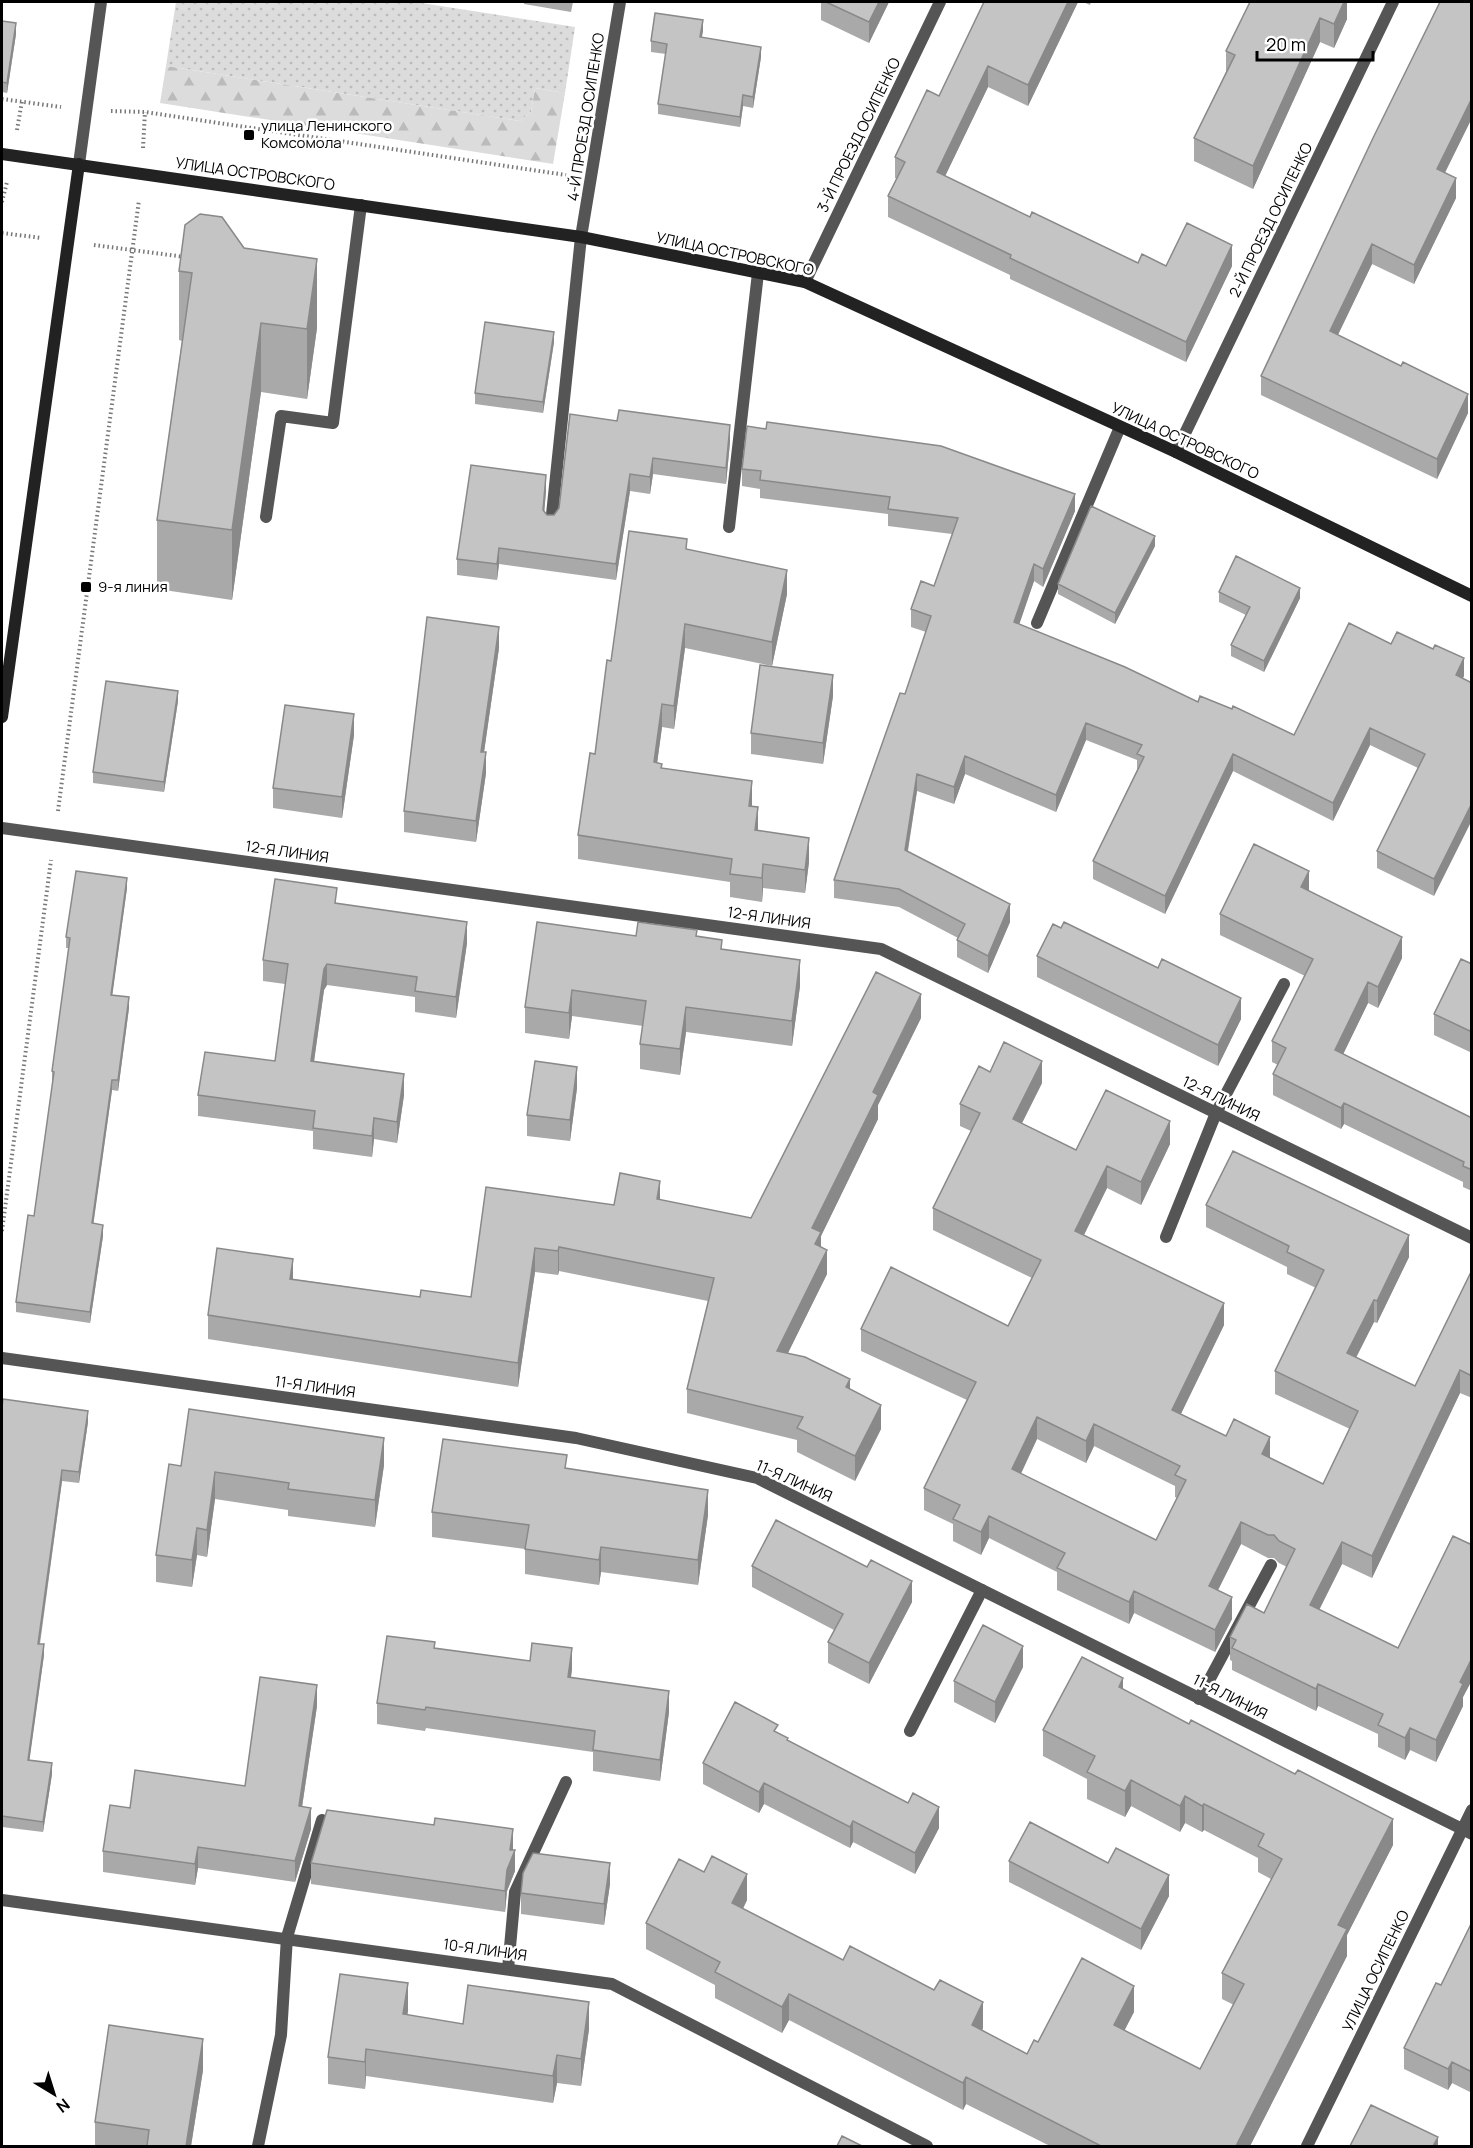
<svg xmlns="http://www.w3.org/2000/svg" width="1473" height="2148" viewBox="0 0 1473 2148" font-family="Manrope,sans-serif">
	<style>
		.grass { fill: url(#grass-dots) }
		.forest { fill: url(#forest-firs) }
		.lines { fill: none; stroke-linecap: round; stroke-linejoin: round }
		.path { stroke: #777; stroke-width: 4; stroke-dasharray: 1.5 3; stroke-linecap: butt }
		.lane { stroke: #555; stroke-width: 12 }
		.street { stroke: #555; stroke-width: 12 }
		.secondary { stroke: #222; stroke-width: 12 }
		.wall { fill: #a9a9a9; fill-rule: evenodd }
		.shaded-wall { fill: #898989 }
		.building { fill: #c4c4c4; stroke: #898989; stroke-width: 1.5; fill-rule: evenodd }
		.poi-dot { fill: #000; stroke: #fff; stroke-width: 2 }
		.labels { text-anchor: middle; stroke-width: 5; stroke-linejoin: round; paint-order: stroke }
		.street-label { font-size: 15px; fill: #000; stroke: #fff }
		.poi-label { font-size: 15px; fill: #000; stroke: #fff; text-anchor: start }
	</style>
	<defs>
		<pattern id="grass-dots" width="8" height="8" patternUnits="userSpaceOnUse" patternTransform="scale(1.5)"><rect width="8" height="8" fill="#dcdcdc"/><path d="M2 2h.1M6 6h.1" fill="none" stroke="#bbb" stroke-width="1.8" stroke-linecap="round"/></pattern>
		<pattern id="forest-firs" width="22" height="20" patternUnits="userSpaceOnUse" patternTransform="scale(1.5)"><rect width="22" height="20" fill="#dcdcdc"/><path d="M5 1l3.5 6h-7zM16 11l3.5 6h-7z" fill="#bbb"/></pattern>
	</defs>
	<rect width="100%" height="100%" fill="#fff"/>
	<path class="grass" d="M176 2H415L575 27 565 93 535 88 531 112 520 121 166 66Z"/>
	<path class="forest" d="M166 66 520 121 531 112 535 88 565 93 553 164 160 103Z"/>
	<g class="lines">
		<path class="path" d="M2 99 61 107
			M111 111 145 112 566 175
			M17 130 22 101
			M143 148 145 112
			M2 202 7 182
			M2 233 42 238
			M94 245 185 257
			M58 811 139 200
			M2 1231 51 860"/>
		<path class="lane" d="M266 517 281 416 333 423 361 205
			M551 524 581 237
			M729 527 758 273
			M1037 623 1120 427
			M1166 1237 1216 1113 1284 984
			M1199 1699 1271 1565
			M910 1731 982 1590
			M508 1969 515 1892 566 1782
			M258 2146 281 2035 287 1937 322 1820"/>
		<path class="street" d="M79 164 101 2
			M581 237 620 2
			M805 282 940 2
			M1176 452 1393 2
			M2 828 881 949 1472 1238
			M2 1358 576 1438 757 1478 1472 1834
			M2 1900 612 1984 927 2146
			M1307 2146 1472 1810"/>
		<path class="secondary" d="M2 154 581 237 805 282 1176 452 1472 596
			M2 717 79 164"/>
	</g>
	<path class="wall" d="M524 2H573L571 12 524 4Z
		M821 2H889L869 43 821 20Z
		M984 2H1078L1028 106 988 87 945 176 1030 217 1138 263 1166 266H1232L1186 362 1010 279V275L888 217V196L897 179 895 178V157L939 96Z
		M1083 2H1091L1090 5Z
		M1347 2V19L1334 48 1320 42 1253 189 1194 161V138L1226 72V51Z
		M1440 2 1445 172 1456 198 1414 284 1372 264 1338 335 1468 413 1437 479 1261 395V376Z
		M2 21 16 34 7 93 2 92Z
		M703 31 701 38 761 57 753 108 743 106 740 127 658 114V104L666 54 651 52V41Z
		M244 248 317 328 307 399 261 392 232 600 157 589V520L182 341 179 340V271Z
		M554 342 543 413 475 404V393Z
		M570 414 730 442 726 484 653 474 650 494 630 491 616 580 499 564 497 580 457 575V559L546 491 544 512 547 515H554L559 508Z
		M742 469 1075 511 1043 587 1034 581 1019 624 1198 702 1294 735 1391 644 1464 676 1462 678 1434 896 1377 868V851L1418 768 1370 745 1333 821 1233 771 1165 914 1093 879V861L1137 770V760L1086 740 1056 812 965 774 954 804 917 791 908 851 1010 922 988 973 957 957V940L958 938 899 907 834 898V880L905 694 926 632 911 627V609L934 586 952 534 888 526V514L760 498V489L742 486Z
		M1155 546 1115 624 1058 594V584Z
		M687 549 787 594 772 666 685 648 674 729 662 727 657 763 662 768 752 806 758 830 809 862 805 893 763 888 762 902 730 897V882L578 859V835L595 754 611 661Z
		M1219 592 1300 598 1264 672 1231 656V645L1246 615 1219 602Z
		M499 648 484 752 486 773 476 842 404 832V811Z
		M833 696 823 764 751 754V733Z
		M178 701 164 792 93 783V772Z
		M354 735 342 818 273 808V788Z
		M127 888 112 995 129 1008 118 1091 112 1090 93 1224 103 1236 90 1323 16 1312V1302L34 1216 53 1082H52V1071L69 948H66V937Z
		M1309 891 1402 958 1378 1008 1368 1003 1343 1054 1472 1118V1191L1463 1187V1182L1344 1124 1341 1129 1273 1095V1074L1278 1065 1272 1062V1041L1305 976 1220 935V914Z
		M337 903 467 943 456 1018 415 1012V997L327 985 324 990 314 1062 404 1095 397 1143 374 1139 372 1157 313 1149V1131L198 1116V1095L275 1061 285 984 263 981V960Z
		M1061 928 1158 968 1241 1019 1218 1066 1037 977V956Z
		M636 936H697L722 949 800 986 792 1046 686 1032 680 1075 640 1069V1044L643 1026 572 1016 569 1039 525 1033V1007Z
		M1472 964V1053L1434 1035V1014Z
		M921 1018 878 1105V1119L821 1236V1247L827 1274 788 1353 850 1389 881 1429 855 1481 797 1452V1440L687 1413V1389L708 1301 559 1271 558 1275 535 1272 518 1387 208 1339V1315L293 1279 420 1297H471L486 1187 614 1205 660 1200 751 1218Z
		M990 1072 1042 1083 1022 1123 1076 1150 1170 1144 1141 1205 1107 1188 1084 1235 1224 1325 1181 1414 1323 1484 1350 1429 1275 1394V1371L1316 1288 1287 1274V1267L1206 1227V1205L1409 1257 1377 1323 1374 1322 1356 1358 1415 1386 1472 1270V1398L1460 1393 1372 1578 1342 1564 1319 1610 1398 1648 1472 1541V1680L1463 1697V1706L1436 1762 1410 1750 1405 1760 1378 1747V1734L1318 1706 1316 1711 1232 1670V1661L1230 1660V1637L1264 1613 1287 1567 1279 1563 1274 1558H1268L1241 1544 1218 1590 1232 1619 1215 1652 1134 1613 1129 1624 1057 1590V1572L989 1538 981 1555 953 1541V1524L924 1510V1488L967 1400 861 1351V1329L1008 1326 1032 1278 933 1230V1208L971 1131 960 1126V1104ZM1037 1439 1086 1463 1094 1446 1175 1486V1497L1177 1498 1156 1540 1021 1474Z
		M577 1088 570 1141 527 1136V1115Z
		M2 1407 88 1422 79 1483 62 1481 40 1644 44 1655 29 1761 52 1774 43 1832 2 1827Z
		M384 1465 375 1527 288 1516V1510L215 1499 207 1557 197 1555 192 1587 156 1582V1555L181 1466Z
		M567 1469 708 1515 698 1585 601 1572 599 1585 525 1574V1549L432 1537V1512Z
		M752 1566 912 1602 869 1684 828 1663V1642L834 1630 752 1587Z
		M435 1648 572 1669 571 1677 669 1712 660 1781 593 1771V1752L426 1728 425 1731 377 1724V1703Z
		M1023 1667 995 1723 954 1702V1681Z
		M1123 1689 1393 1845 1347 1935V1956L1250 2146H1050L966 2104 963 2110 789 2020 782 2033 715 1998V1985L646 1949V1923L747 1900 743 1909 843 1960 983 2028 982 2030 1027 2054 1038 2042 1134 2012 1124 2030 1200 2069 1234 2005 1222 1999V1973L1271 1879 1258 1872V1858L1204 1830 1202 1832 1185 1823 1180 1832 1131 1806 1125 1817 1087 1799V1779L1043 1756V1730Z
		M317 1706 302 1807 311 1829 295 1882 198 1868 195 1885 103 1872V1851L130 1808 245 1786Z
		M788 1741 939 1828 915 1874 853 1842 850 1848 764 1804 759 1813 703 1784V1763Z
		M513 1850 515 1871 507 1891 505 1912 311 1884V1863Z
		M1009 1861 1108 1863 1169 1896 1141 1950 1009 1882Z
		M610 1884 604 1925 521 1914V1893Z
		M1472 1922V2088L1470 2092 1452 2083 1448 2090 1404 2069V2048L1441 1985Z
		M408 2011 407 2015 463 2024 589 2029 581 2086 557 2083 553 2103 366 2076 365 2089 328 2084V2057Z
		M203 2070 191 2146H95V2122Z"/>
	<path class="shaded-wall" d="M879 2H889L869 43V22Z
		M1068 2H1078L1028 106V85Z
		M1344 2H1347V19L1334 48V24Z
		M1320 18V42L1253 189V166Z
		M703 20V31L700 48V37Z
		M16 23V34L7 93V83Z
		M761 47V57L753 108V97Z
		M988 66V87L937 193V172Z
		M743 95V106L740 127V117Z
		M1472 98V118L1437 189V169Z
		M1456 178V198L1414 284V265Z
		M1372 244V264L1330 351V331Z
		M1232 245V266L1186 362V342Z
		M317 259V328L307 399V329Z
		M261 323V392L232 600V530Z
		M554 332V342L543 413V402Z
		M1468 394V413L1437 479V459Z
		M730 425V442L726 484V468Z
		M653 458V474L650 494V477Z
		M630 474V491L616 580V564Z
		M546 475V491L543 527V510Z
		M1075 494V511L1043 587V569Z
		M1155 536V546L1115 624V613Z
		M499 548V564L497 580V564Z
		M1034 564V581L1014 640V622Z
		M787 570V594L772 666V642Z
		M1300 588V598L1264 672V661Z
		M685 624V648L674 729V706Z
		M499 627V648L481 773V752Z
		M1464 658V676L1456 692V675Z
		M833 675V696L823 764V743Z
		M178 691V701L164 792V782Z
		M662 704V727L654 786V762Z
		M354 714V735L342 818V797Z
		M1086 723V740L1056 812V795Z
		M1370 728V745L1333 821V803Z
		M486 752V773L476 842V821Z
		M1233 754V771L1165 914V896Z
		M965 756V774L954 804V787Z
		M917 774V791L905 867V850Z
		M752 781V805L749 830V806Z
		M1472 803V820L1434 896V879Z
		M758 807V831L755 830Z
		M809 838V862L805 893V870Z
		M763 864V888L762 902V878Z
		M1309 871V892L1301 887Z
		M127 878V888L111 1005V995Z
		M1010 904V922L988 973V956Z
		M467 922V943L456 1018V997Z
		M1402 937V958L1378 1008V987Z
		M800 960V986L792 1046V1021Z
		M327 964V985L324 990 311 1082V1061L324 969Z
		M1368 982V1003L1335 1071V1050Z
		M572 990V1016L569 1039V1013Z
		M921 994V1018L878 1105V1119L821 1236V1256L815 1268 812 1228 873 1092Z
		M129 997V1008L118 1091V1080Z
		M1241 998V1019L1218 1066V1045Z
		M686 1007V1032L680 1075V1049Z
		M1042 1061V1083L1013 1141V1119Z
		M577 1067V1088L570 1141V1120Z
		M404 1074V1095L397 1143V1122Z
		M112 1080V1090L92 1234V1223Z
		M1344 1103V1124L1341 1129V1108Z
		M374 1118V1139L372 1157V1136Z
		M1170 1121V1144L1141 1205V1182Z
		M1107 1166V1188L1075 1253V1231Z
		M660 1181V1205L657 1199Z
		M103 1225V1236L90 1323V1312Z
		M1409 1235V1257L1377 1323V1301Z
		M559 1247V1271L558 1275V1251Z
		M535 1248V1272L518 1387V1363Z
		M827 1250V1274L777 1375V1351Z
		M293 1259V1283L290 1279Z
		M1374 1300V1322L1347 1375V1353Z
		M1224 1303V1325L1172 1432V1410Z
		M1460 1370V1393L1372 1578V1556Z
		M850 1379V1403L846 1387Z
		M881 1405V1429L855 1481V1456Z
		M88 1411V1422L79 1483V1472Z
		M1037 1417V1439L1012 1492V1469Z
		M1094 1424V1446L1086 1463V1441Z
		M1270 1437V1459L1262 1454Z
		M384 1438V1465L375 1527V1500Z
		M62 1470V1481L38 1654V1644Z
		M215 1472V1499L207 1557V1530Z
		M708 1490V1515L698 1585V1560Z
		M989 1516V1538L981 1555V1532Z
		M1241 1522V1544L1209 1608V1586Z
		M197 1528V1555L192 1587V1560Z
		M1342 1542V1564L1310 1628V1605Z
		M601 1547V1572L599 1585V1560Z
		M912 1581V1602L869 1684V1663Z
		M1134 1591V1613L1129 1624V1602Z
		M1232 1597V1619L1215 1652V1630Z
		M44 1644V1655L28 1771V1760Z
		M1023 1646V1667L995 1723V1702Z
		M572 1648V1669L568 1698V1677Z
		M1472 1658V1680L1463 1697V1706L1436 1762V1740L1460 1682Z
		M1123 1678V1704L1119 1687Z
		M1318 1684V1706L1316 1711V1689Z
		M317 1685V1706L299 1827V1806Z
		M669 1691V1712L660 1781V1760Z
		M1410 1728V1750L1405 1760V1738Z
		M52 1763V1774L43 1832V1822Z
		M1131 1780V1806L1125 1817V1791Z
		M764 1783V1804L759 1813V1792Z
		M1185 1796V1823L1180 1832V1806Z
		M1204 1804V1830L1202 1832V1806Z
		M939 1807V1828L915 1874V1853Z
		M311 1808V1829L295 1882V1861Z
		M1393 1819V1845L1347 1935V1956L1250 2146H1236L1338 1925Z
		M853 1821V1842L850 1848V1827Z
		M513 1829V1850H515V1871L507 1891 505 1912V1891L507 1870Z
		M198 1847V1868L195 1885V1864Z
		M610 1863V1884L604 1925V1904Z
		M747 1874V1900L732 1930V1903Z
		M1169 1875V1896L1141 1950V1929Z
		M408 1983V2011L403 2041V2014Z
		M1134 1986V2012L1114 2051V2025Z
		M789 1994V2020L782 2033V2007Z
		M589 2002V2029L581 2086V2059Z
		M983 2002V2028L972 2051V2025Z
		M203 2039V2070L191 2146H186Z
		M366 2049V2076L365 2089V2062Z
		M557 2055V2083L553 2103V2076Z
		M1452 2062V2083L1448 2090V2069Z
		M1472 2068V2088L1470 2092V2071Z
		M966 2077V2104L963 2110V2083Z
		M1438 2137V2146H1433Z"/>
	<path class="building" d="M826 2H879L869 22Z
		M984 2H1068L1028 85 988 66 937 172 1030 217 1032 212 1138 263 1142 254 1166 266 1187 223 1232 245 1186 342 1010 258 1011 255 888 196 905 162 895 157 927 90 939 96Z
		M1250 2H1344L1334 24 1320 18 1253 166 1194 138 1235 55 1226 51Z
		M1440 2H1472V98L1437 169 1456 178 1414 265 1372 244 1330 331 1401 366 1403 362 1468 394 1437 459 1261 376 1373 138Z
		M655 13 703 20 700 37 761 47 753 97 743 95 740 117 658 104 667 44 651 41Z
		M2 21 16 23 7 83 2 82Z
		M200 214 222 217 244 248 317 259 307 329 261 323 232 530 157 520 192 273 179 271 185 225Z
		M485 322 554 332 543 402 475 393Z
		M619 410 730 425 726 468 653 458 650 477 630 474 616 564 499 548 497 564 457 559 471 465 546 475 543 510 547 515H554L559 508 570 414 617 421Z
		M767 422 941 446 1075 494 1043 569 1034 564 1014 622 1125 667 1198 702 1200 696 1232 709 1233 706 1294 735 1349 623 1391 644 1397 632 1433 649 1435 645 1464 658 1456 675 1472 683V803L1434 879 1377 851 1425 754 1370 728 1333 803 1233 754 1165 896 1093 861 1144 757 1137 754 1142 745 1086 723 1056 795 965 756 954 787 917 774 905 850 1010 904 988 956 957 940 965 924 899 889 834 880 900 693 905 694 931 616 911 609 921 581 934 586 958 518 888 509 890 497 760 480 761 471 742 469 747 426 766 429Z
		M1091 506 1155 536 1115 613 1058 584Z
		M629 531 687 539 686 549 787 570 772 642 685 624 674 706 662 704 654 762 662 764 661 768 752 781 749 806 758 807 755 830 809 838 805 870 763 864 762 878 730 874 732 859 578 835 590 753 595 754 607 660 611 661Z
		M1236 556 1300 588 1264 661 1231 645 1250 607 1219 592Z
		M427 617 499 627 481 752H486L476 821 404 811Z
		M760 665 833 675 823 743 751 733Z
		M106 681 178 691 164 782 93 772Z
		M285 705 354 714 342 797 273 788Z
		M1254 844 1309 871 1301 887 1402 937 1378 987 1368 982 1335 1050 1472 1118V1170L1463 1166 1464 1162 1344 1103 1341 1108 1273 1074 1286 1048 1272 1041 1313 959 1220 914Z
		M76 871 127 878 111 995 129 997 118 1080H112L92 1223 103 1225 90 1312 16 1302 28 1215 34 1216 54 1072 52 1071 70 938 66 937Z
		M275 879 337 888 335 903 467 922 456 997 415 991 417 977 327 964 324 969 311 1061 404 1074 397 1122 374 1118 372 1136 313 1128 315 1111 198 1095 205 1052 275 1061 288 964 263 960Z
		M537 922 636 936 638 922 697 930 696 936 722 940 721 949 800 960 792 1021 686 1007 680 1049 640 1044 646 1001 572 990 569 1013 525 1007Z
		M1064 922 1158 968 1162 959 1241 998 1218 1045 1037 956 1053 924 1061 928Z
		M1461 959 1472 964V1032L1434 1014Z
		M876 972 921 994 873 1092 878 1095 812 1228 821 1232 815 1244 827 1250 777 1351 805 1357 850 1379 846 1387 881 1405 855 1456 797 1428 803 1417 687 1389 714 1278 559 1247 558 1251 535 1248 518 1363 208 1315 217 1248 293 1259 290 1279 420 1297 421 1290 471 1297 486 1187 614 1205 620 1173 660 1181 657 1199 751 1218Z
		M1004 1042 1042 1061 1013 1119 1076 1150 1106 1090 1170 1121 1141 1182 1107 1166 1075 1231 1224 1303 1172 1410 1226 1436 1234 1419 1270 1437 1262 1454 1323 1484 1358 1411 1275 1371 1324 1270 1287 1252 1289 1246 1206 1205 1233 1151 1409 1235 1377 1301 1374 1300 1347 1353 1415 1386 1472 1270V1376L1460 1370 1372 1556 1342 1542 1310 1605 1398 1648 1453 1536 1470 1544 1472 1541V1658L1460 1682 1463 1684 1436 1740 1410 1728 1405 1738 1378 1725 1383 1714 1318 1684 1316 1689 1232 1648 1236 1640 1230 1637 1247 1604 1264 1613 1295 1549 1279 1541 1274 1535H1268L1241 1522 1209 1586 1232 1597 1215 1630 1134 1591 1129 1602 1057 1568 1065 1553 989 1516 981 1532 953 1519 960 1505 924 1488 976 1382 861 1329 891 1267 1008 1326 1041 1260 933 1208 980 1113 960 1104 979 1066 990 1072ZM1037 1417 1086 1441 1094 1424 1180 1466 1175 1475 1186 1480 1156 1540 1012 1469Z
		M535 1061 577 1067 570 1120 527 1115Z
		M3 1399 88 1411 79 1472 62 1470 38 1644H44L28 1760 52 1763 43 1822 2 1816V1407Z
		M189 1409 384 1438 375 1500 288 1489 289 1483 215 1472 207 1530 197 1528 192 1560 156 1555 169 1464 181 1466Z
		M443 1439 567 1455 565 1468 708 1490 698 1560 601 1547 599 1560 525 1549 529 1525 432 1512Z
		M776 1520 867 1567 871 1560 912 1581 869 1663 828 1642 843 1614 752 1566Z
		M983 1625 1023 1646 995 1702 954 1681Z
		M387 1636 435 1642 434 1648 530 1661 532 1643 572 1648 568 1677 669 1691 660 1760 593 1750 595 1731 426 1707 425 1710 377 1703Z
		M1082 1657 1123 1678 1119 1687 1189 1724 1191 1720 1295 1774 1298 1770 1393 1819 1338 1925 1347 1929 1236 2146H1101L966 2077 963 2083 789 1994 782 2007 715 1972 720 1962 646 1923 679 1859 704 1872 712 1856 747 1874 732 1903 843 1960 850 1946 934 1990 940 1980 983 2002 972 2025 1027 2054 1034 2040 1038 2042 1082 1958 1134 1986 1114 2025 1200 2069 1244 1984 1222 1973 1282 1859 1258 1846 1264 1834 1204 1804 1202 1806 1185 1796 1180 1806 1131 1780 1125 1791 1087 1772 1095 1756 1043 1730Z
		M260 1677 317 1685 299 1806 311 1808 295 1861 198 1847 195 1864 103 1851 110 1805 130 1808 135 1770 245 1786Z
		M735 1702 778 1725 774 1731 788 1738 787 1740 908 1803 913 1793 939 1807 915 1853 853 1821 850 1827 764 1783 759 1792 703 1763Z
		M327 1810 434 1825 435 1818 513 1829 510 1850H515L507 1870 505 1891 311 1863Z
		M1030 1822 1108 1863 1116 1848 1169 1875 1141 1929 1009 1861Z
		M533 1853 610 1863 604 1904 521 1893 523 1873Z
		M1472 1922V2068L1470 2071 1452 2062 1448 2069 1404 2048 1436 1983 1441 1985Z
		M340 1974 408 1983 403 2014 463 2024 468 1985 589 2002 581 2059 557 2055 553 2076 366 2049 365 2062 328 2057Z
		M109 2025 203 2039 186 2146H147L149 2130 95 2122Z
		M1371 2105 1438 2137 1433 2146H1350Z
		M842 2136 862 2146H837Z"/>
	<g class="poi-dot">
		<rect x="243" y="129" width="12" height="12" rx="3"/>
		<rect x="80" y="581" width="12" height="12" rx="3"/>
	</g>
	<g class="labels">
		<g class="street-label">
			<text transform="translate(586 117) rotate(-81)" y="5">4-Й ПРОЕЗД ОСИПЕНКО</text>
			<text transform="translate(859 135) rotate(-64)" y="5">3-Й ПРОЕЗД ОСИПЕНКО</text>
			<text transform="translate(255 174) rotate(8)" y="5">УЛИЦА ОСТРОВСКОГО</text>
			<text transform="translate(1271 220) rotate(-64)" y="5">2-Й ПРОЕЗД ОСИПЕНКО</text>
			<text transform="translate(735 254) rotate(12)" y="5">УЛИЦА ОСТРОВСКОГО</text>
			<text transform="translate(1185 441) rotate(25)" y="5">УЛИЦА ОСТРОВСКОГО</text>
			<text transform="translate(287 852) rotate(8)" y="5">12-Я ЛИНИЯ</text>
			<text transform="translate(769 918) rotate(8)" y="5">12-Я ЛИНИЯ</text>
			<text transform="translate(1221 1099) rotate(26)" y="5">12-Я ЛИНИЯ</text>
			<text transform="translate(315 1387) rotate(8)" y="5">11-Я ЛИНИЯ</text>
			<text transform="translate(794 1481) rotate(24)" y="5">11-Я ЛИНИЯ</text>
			<text transform="translate(1230 1697) rotate(27)" y="5">11-Я ЛИНИЯ</text>
			<text transform="translate(485 1950) rotate(8)" y="5">10-Я ЛИНИЯ</text>
			<text transform="translate(1376 1971) rotate(-64)" y="5">УЛИЦА ОСИПЕНКО</text>
		</g>
		<g class="poi-label">
			<text x="261" y="131">улица Ленинского<tspan x="261" dy="17">Комсомола</tspan></text>
			<text x="98" y="592">9-я линия</text>
		</g>
	</g>
	<rect width="1473" height="2148" fill="none" stroke="#000000" stroke-width="6"/>
	<g transform="translate(54 2094) rotate(142)" stroke="#ffffff" stroke-width="4.5" paint-order="stroke">
	<path d="M0-4.5L10 22L0 15L-10 22Z" fill="#000000"/>
	<text y="-9" font-size="16" font-weight="bold" text-anchor="middle" fill="#000000">N</text>
	</g>
	<path d="M1257 51v9h116v-9" fill="none" stroke="#000000" stroke-width="3"/>
	<text x="1266" y="51" font-size="18" fill="#000000" stroke="#ffffff" stroke-width="4.5" paint-order="stroke">20 m</text>
</svg>
